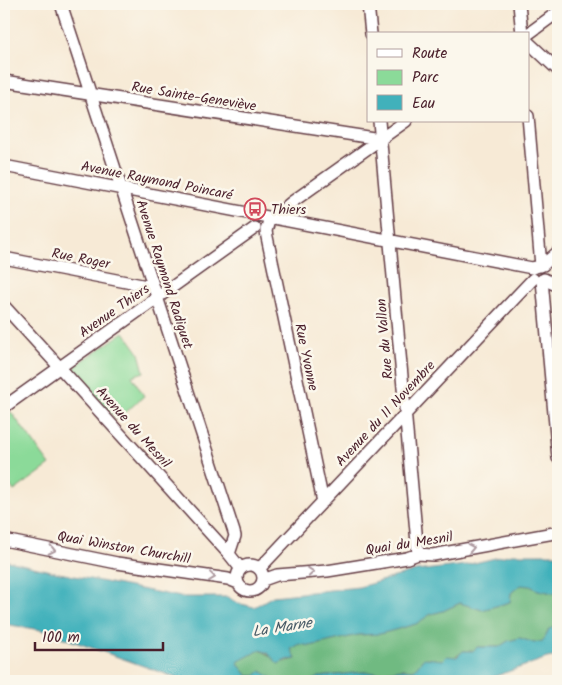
<svg xmlns="http://www.w3.org/2000/svg" width="562" height="685" viewBox="0 0 562 685" font-family="Kalam,sans-serif">
	<style>
		.green { fill: #8bda99; stroke: #6a7c62 }
		.forest { fill: #70ba81; stroke: #5d6c56 }
		.water { fill: #41b1bb; stroke: #466873 }
		.lines { fill: none; stroke-linecap: round; stroke-linejoin: round }
		.minor-casing { stroke: #643d45; stroke-width: 14 }
		.minor { stroke: #fff; stroke-width: 11 }
		.oneway { stroke: #ae9aa0 }
		.labels { text-anchor: middle; stroke-width: 5; stroke-linejoin: round; paint-order: stroke }
		.street-label { font-size: 14px; fill: #4a1f2b; stroke: #fbf7ec }
		.poi-label { font-size: 14px; fill: #4a1f2b; stroke: #fbf7ec; text-anchor: start }
		.water-label { font-size: 15px; font-style: italic; fill: #465965; stroke: #fbf7ec }
	</style>
	<rect width="100%" height="100%" fill="#fbf7ec"/>
	<filter id="ink" filterUnits="userSpaceOnUse"><feTurbulence type="fractalNoise" baseFrequency=".02" numOctaves="2"/><feDisplacementMap in="SourceGraphic" scale="10" xChannelSelector="R" yChannelSelector="G"/><feConvolveMatrix kernelMatrix="1 2 1 2 8 2 1 2 1" color-interpolation-filters="sRGB"/></filter>
	<filter id="wash" filterUnits="userSpaceOnUse"><feTurbulence type="fractalNoise" baseFrequency=".0096" numOctaves="4" result="noise"/><feDisplacementMap in="SourceGraphic" scale="20" xChannelSelector="R" yChannelSelector="G"/><feGaussianBlur stdDeviation="1.12" result="paint"/><feColorMatrix in="noise" values="0 0 0 0 0 0 0 0 0 0 0 0 0 0 0 0 0 1.4 0 .05"/><feComposite in="paint" operator="in"/></filter>
	<g filter="url(#wash)">
		<rect width="100%" height="100%" fill="#f7ead6"/>
		<path class="green" d="M124 332 139 353 144 372 132 376 144 396 117 420 75 373V366Z
			M11 412 50 465 14 491 4 477V417Z"/>
		<path class="forest" d="M520 585 530 586 538 590 558 594V629L555 626 549 629 543 641 534 643 520 638 508 641 499 647H477L473 651H463C452 662 439 660 424 658L414 670 402 669 377 673 363 672 319 677 310 681H286L255 676H248L238 664 239 661 260 650 283 662 296 659 291 649 300 644 310 646 358 635 380 634 416 624 431 614 443 611 460 603 482 610 510 602 511 593Z"/>
		<path class="water" d="M512 554H558V594L538 590 530 586 520 585 511 593 510 602 482 610 460 603 443 611 431 614 416 624 380 634 358 635 310 646 300 644 291 649 296 659 286 660 278 664 268 653 260 650 239 661 238 664 248 676H255L261 671 273 679 286 681H186L41 630 4 624V560L59 573 181 597H228L237 603 254 607 273 596 359 587 416 571 466 565Z
			M555 626 558 629V656L547 658 482 681H310L319 677 363 672 377 673 402 669 414 670 424 658 443 660 447 656 457 657 463 651H473L477 647H499L508 641 520 638 534 643 543 641 549 629Z"/>
	</g>
	<g filter="url(#ink)">
		<g class="lines">
			<g class="minor-casing">
				<path id="minor" d="M61 4 234 532 235 536 229 554
					M368 4 371 34
					M519 4 522 34
					M528 34 558 12
					M528 42 558 70
					M4 81 380 139
					M528 116 541 266
					M379 121 418 554
					M4 166 532 268 543 265 558 252
					M270 217 266 231 267 237 323 502
					M281 219 286 207 292 202 406 121
					M4 258 152 287
					M544 279 558 286
					M542 280 558 458
					M4 306 229 554 241 569
					M4 407 255 228
					M4 540 117 563 228 579 238 583
					M237 578a13 13 0 1 1 26 0a13 13 0 1 1-26 0Z
					M259 569 533 279
					M263 580 277 575 327 571 407 558 418 554 433 555 554 533 558 531"/>
			</g>
			<use href="#minor" class="minor"/>
		</g>
		<defs><path id="oneway-chevron" d="M-2-3.5L2.5 0L-2 3.5" fill="none" stroke-width="1.6" stroke-linecap="round" stroke-linejoin="round" transform="scale(1.25)"/></defs>
		<g class="oneway">
			<use href="#oneway-chevron" transform="translate(471 548) rotate(-11)"/>
			<use href="#oneway-chevron" transform="translate(52 550) rotate(12)"/>
			<use href="#oneway-chevron" transform="translate(311 572) rotate(-5)"/>
			<use href="#oneway-chevron" transform="translate(212 577) rotate(7)"/>
		</g>
	</g>
	<defs>
		<g id="bus-ring" transform="scale(1.125)"><circle r="9.5" fill="#fbf7ec" stroke="#d1495b" stroke-width="1.5"/><path d="M-5-6H5V4H4V6H2V4H-2V6H-4V4H-5ZM-3.5-4V0h7V-4ZM-3.5 1.2v1.5H-2V1.2ZM2 1.2v1.5H3.5V1.2Z" fill="#d1495b"/></g>
	</defs>
	<g fill-rule="evenodd">
		<use href="#bus-ring" x="255" y="209"/>
	</g>
	<g class="labels">
		<g class="street-label">
			<text transform="translate(194 96) rotate(9)" y="5">Rue Sainte-Geneviève</text>
			<text transform="translate(157 180) rotate(11)" y="5">Avenue Raymond Poincaré</text>
			<text transform="translate(81 258) rotate(11)" y="5">Rue Roger</text>
			<text transform="translate(165 274) rotate(72)" y="5">Avenue Raymond Radiguet</text>
			<text transform="translate(114 310) rotate(-35)" y="5">Avenue Thiers</text>
			<text transform="translate(384 339) rotate(-95)" y="5">Rue du Vallon</text>
			<text transform="translate(307 357) rotate(78)" y="5">Rue Yvonne</text>
			<text transform="translate(385 413) rotate(-47)" y="5">Avenue du 11 Novembre</text>
			<text transform="translate(134 427) rotate(48)" y="5">Avenue du Mesnil</text>
			<text transform="translate(409 543) rotate(-9)" y="5">Quai du Mesnil</text>
			<text transform="translate(124 547) rotate(10)" y="5">Quai Winston Churchill</text>
		</g>
		<g class="poi-label">
			<text x="271" y="214">Thiers</text>
		</g>
		<g class="water-label">
			<text transform="translate(282 627) rotate(-9)" y="5">La Marne</text>
		</g>
	</g>
	<rect width="562" height="685" fill="none" stroke="#fbf7ec" stroke-width="20"/>
	<rect x="367" y="32" width="162" height="90" fill="#fbf7ec" stroke="#b4a19f"/>
	<rect x="377" y="49" width="25" height="8" fill="#ffffff" stroke="#b4a19f"/>
	<text x="412" y="58" font-size="15" fill="#4a1f2b">Route</text>
	<rect x="377" y="70" width="25" height="15" fill="#8bda99" stroke="#b4a19f"/>
	<text x="412" y="82" font-size="15" fill="#4a1f2b">Parc</text>
	<rect x="377" y="95" width="25" height="15" fill="#41b1bb" stroke="#b4a19f"/>
	<text x="412" y="108" font-size="15" fill="#4a1f2b">Eau</text>
	<path d="M35 642v8h128v-8" fill="none" stroke="#4a1f2b" stroke-width="2.5"/>
	<text x="42" y="642" font-size="15" fill="#4a1f2b" stroke="#fbf7ec" stroke-width="4" paint-order="stroke">100 m</text>
</svg>
